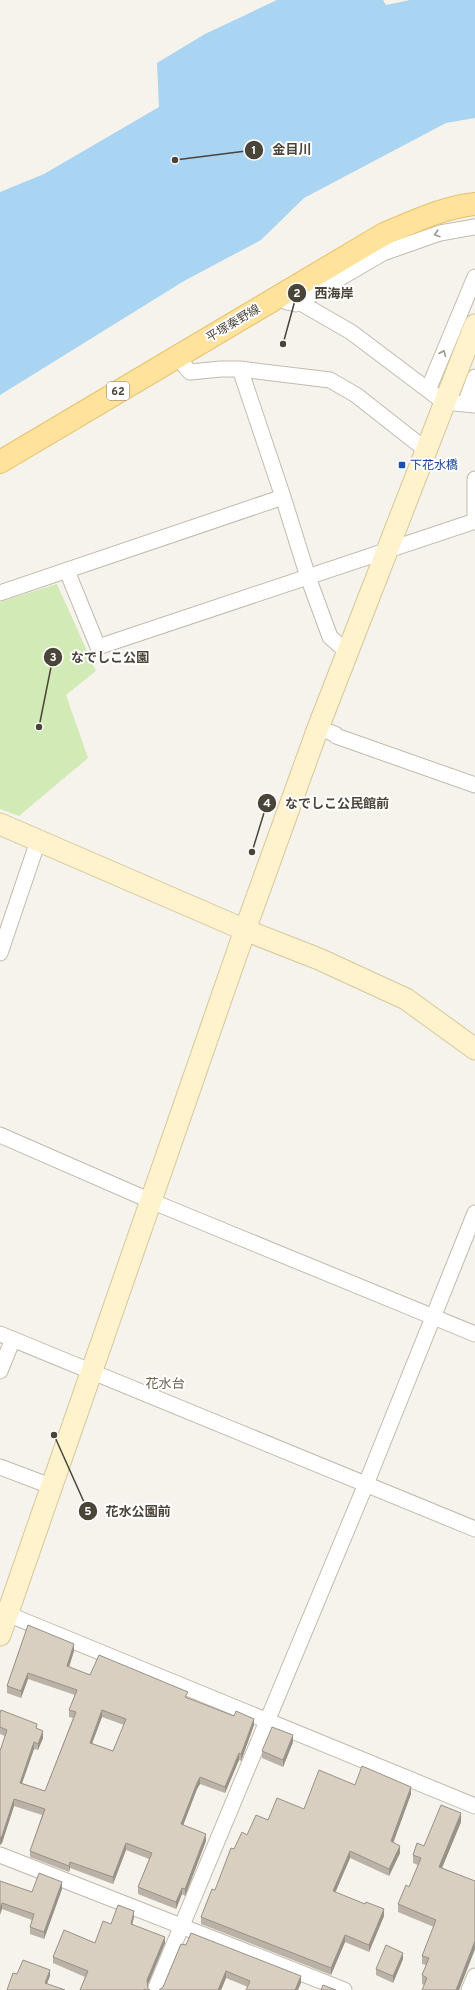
<svg xmlns="http://www.w3.org/2000/svg" width="475" height="1990" viewBox="0 0 475 1990" font-family="Overpass,'Noto Sans JP',sans-serif">
	<style>
		.green { fill: #d2eab5 }
		.water { fill: #a9d4f2 }
		.lines { fill: none; stroke-linecap: round; stroke-linejoin: round }
		.street-casing { stroke: #c2bbae; stroke-width: 17 }
		.secondary-casing { stroke: #d6c79b; stroke-width: 23 }
		.primary-casing { stroke: #e6c16a; stroke-width: 24 }
		.street { stroke: #fff; stroke-width: 15 }
		.secondary { stroke: #fff3cd; stroke-width: 21 }
		.primary { stroke: #ffe39c; stroke-width: 22 }
		.wall { fill: #bab2a6; fill-rule: evenodd }
		.shaded-wall { fill: #979187 }
		.building { fill: #d8cfc1; stroke: #979187; fill-rule: evenodd }
		.oneway { stroke: #9c9892 }
		.transit-dot { fill: #1a4fb4; stroke: #fff; stroke-width: 1.5 }
		.labels { text-anchor: middle; stroke-width: 4; stroke-linejoin: round; paint-order: stroke }
		.shield { fill: #fff; stroke: #817c74; stroke-width: 1 }
		.shield-label { font-size: 11px; font-weight: bold; fill: #4b4439 }
		.street-label { font-size: 12px; fill: #4b4439; stroke: #fff }
		.transit-label { font-size: 12px; fill: #164399; stroke: #fff; text-anchor: start }
		.neighbourhood-label { font-size: 13px; fill: #6e6250; stroke: #fff }
		.leader { fill: none; stroke: #4b4439; stroke-width: 1.5 }
		.callout-dot { fill: #4b4439; stroke: #fff; stroke-width: 1.5 }
		.mark-label { font-size: 12px; text-anchor: middle; font-weight: bold; fill: #fff }
		.callout-label { font-size: 13px; text-anchor: middle; font-weight: bold; fill: #4b4439; stroke: #fff; stroke-width: 4; stroke-linejoin: round; paint-order: stroke }
	</style>
	<rect width="100%" height="100%" fill="#f6f3ec"/>
	<path class="green" d="M57 584 96 671 66 695 88 758 19 816 0 809V602Z"/>
	<path class="water" d="M277 0H383L386 5 410 0H475V118L446 123 304 198 261 240 184 281 0 395V192L44 174 159 107 157 63 205 34Z"/>
	<g class="lines">
		<g class="street-casing">
			<path id="street" d="M278 296 287 302 296 304 299 302 351 332 444 402 475 405
				M299 302 383 253 440 233 475 227
				M176 356 190 372 221 369H240L330 380 356 395 426 450
				M240 369 283 497
				M428 390 475 277
				M465 404 475 377
				M475 479V522
				M67 571 98 647 475 521
				M0 593 283 497 308 577 330 637 347 652
				M318 728 335 734 336 736 475 785
				M0 953 38 841
				M0 1135 151 1201 475 1334
				M0 1334 475 1529
				M0 1371 13 1339
				M0 1467 53 1487
				M0 1611 475 1806
				M0 1855 344 1990
				M155 1990 366 1484 475 1213
				M469 1990 475 1976"/>
		</g>
		<g class="secondary-casing">
			<path id="secondary" d="M0 824 245 930 319 959 406 999 475 1049
				M0 1635 245 930 318 728 475 325"/>
		</g>
		<g class="primary-casing">
			<path id="primary" d="M0 462 384 234C413 222 444 207 475 204"/>
		</g>
		<use href="#street" class="street"/>
		<use href="#secondary" class="secondary"/>
		<use href="#primary" class="primary"/>
	</g>
	<path class="wall" d="M28 1625 74 1651 69 1667 90 1675 188 1698 254 1725 241 1761 239 1760 225 1793 200 1784 197 1789 183 1825 206 1841 185 1896 182 1894 176 1909 138 1894V1887L149 1859 126 1850 113 1884 70 1868 69 1872 30 1857V1851L42 1815 14 1806 2 1843 0 1845V1751L5 1736 0 1734V1713L37 1729 43 1738 38 1750 34 1749 22 1783 45 1791 73 1718 69 1717V1710L75 1695 28 1679 21 1698 7 1693V1686ZM102 1717 124 1725 113 1751 92 1743Z
		M293 1742 283 1767 262 1758V1751Z
		M355 1785 411 1794 393 1842 400 1853 389 1876 350 1858 335 1892 384 1916 369 1952 345 1942 331 1975 201 1924V1917L215 1890 234 1849 247 1835 268 1820 304 1809Z
		M461 1822 442 1868 475 1881V1949L459 1990H422L424 1985 422 1984V1975L426 1965 422 1964V1956L434 1927 398 1912V1904L409 1887 418 1865 413 1863V1855L424 1846Z
		M0 1881 32 1892 62 1889 44 1939 30 1934V1927L32 1920 2 1909Z
		M134 1917 132 1924 165 1943 147 1985 148 1989 150 1990H80L85 1977 53 1963V1957L95 1943 111 1924Z
		M181 1944 301 1983 248 1987 226 1978 221 1990H159L163 1987Z
		M403 1959 393 1983 376 1975V1969Z"/>
	<path class="shaded-wall" d="M74 1644V1651L67 1673V1666Z
		M28 1673V1679L21 1698V1691Z
		M102 1710V1717L90 1749V1743Z
		M254 1719V1725L241 1761V1754Z
		M43 1731V1738L38 1750V1744Z
		M293 1735V1742L283 1767V1760Z
		M34 1742V1749L20 1789V1783Z
		M239 1753V1760L225 1793V1787Z
		M200 1777V1784L197 1789 181 1831V1824L197 1783Z
		M411 1787V1794L391 1849V1841Z
		M14 1799V1806L2 1843 0 1845V1838Z
		M461 1813V1822L439 1875V1867Z
		M206 1834V1841L185 1896V1889Z
		M126 1843V1850L113 1884V1877Z
		M400 1846V1853L389 1876V1869Z
		M350 1851V1858L333 1898V1891Z
		M70 1862V1868L69 1872V1866Z
		M62 1882V1889L44 1939V1932Z
		M182 1888V1894L176 1909V1902Z
		M2 1903V1909L0 1915V1908Z
		M384 1909V1916L369 1952V1945Z
		M134 1911V1917L131 1930V1924Z
		M345 1935V1942L331 1975V1968Z
		M165 1937V1943L147 1987V1980Z
		M475 1941V1949L459 1990H456Z
		M403 1953V1959L393 1983V1976Z
		M50 1970V1976L45 1989V1983Z
		M226 1971V1978L221 1990H218Z
		M301 1976V1983L298 1990H295Z"/>
	<path class="building" d="M28 1625 74 1644 67 1666 90 1675 99 1655 188 1692 185 1697 234 1716 236 1711 254 1719 241 1754 239 1753 225 1787 200 1777 197 1783 181 1824 206 1834 185 1889 182 1888 176 1902 138 1887 152 1853 126 1843 113 1877 70 1862 69 1866 30 1851 45 1809 14 1799 2 1836 0 1838V1751L7 1730 0 1727V1713L1 1710 37 1724 36 1728 43 1731 38 1744 34 1742 20 1783 45 1791 76 1712 69 1710 77 1690 28 1673 21 1691 7 1686ZM102 1710 126 1719 113 1751 90 1743Z
		M272 1727 293 1735 283 1760 262 1751Z
		M362 1766 411 1787 391 1841 400 1846 389 1869 350 1851 333 1891 365 1904 366 1902 384 1909 369 1945 345 1935 331 1968 201 1917 212 1889 215 1890 231 1848 234 1849 242 1832 247 1835 256 1815 268 1820 277 1798 304 1809 319 1770 355 1785Z
		M441 1805 461 1813 439 1867 475 1881V1941L456 1990H422L427 1978 422 1975 429 1958 422 1956 436 1920 398 1904 406 1885 409 1887 421 1858 413 1855 417 1843 424 1846Z
		M39 1873 62 1882 44 1932 30 1927 34 1914 2 1903 0 1908V1881L32 1892Z
		M118 1905 134 1911 131 1924 165 1937 147 1980 148 1989 150 1990H147L144 1989V1990H80L88 1971 53 1957 64 1930 95 1943 103 1921 111 1924Z
		M191 1933 301 1976 295 1990H246L250 1981 226 1971 218 1990H159L163 1987 181 1944 186 1945Z
		M386 1945 403 1953 393 1976 376 1969Z
		M23 1960 50 1970 45 1983 65 1990H7L13 1973 17 1974Z
		M323 1985 336 1990H321Z"/>
	<defs><path id="oneway-chevron" d="M-2-3.5L2.5 0L-2 3.5" fill="none" stroke-width="1.6" stroke-linecap="round" stroke-linejoin="round"/></defs>
	<g class="oneway">
		<use href="#oneway-chevron" transform="translate(437 234) rotate(163)"/>
		<use href="#oneway-chevron" transform="translate(443 353) rotate(-67)"/>
	</g>
	<rect class="transit-dot" x="398" y="461" width="8" height="8" rx="2"/>
	<g class="labels">
		<rect class="shield" x="107" y="382" width="22" height="18" rx="3"/>
		<g class="shield-label">
			<text x="118" y="395">62</text>
		</g>
		<g class="street-label">
			<text transform="translate(233 323) rotate(-31)" y="4">平塚秦野線</text>
		</g>
		<g class="transit-label">
			<text x="410" y="469">下花水橋</text>
		</g>
		<g class="neighbourhood-label">
			<text x="165" y="1388">花水台</text>
		</g>
	</g>
	<path class="leader" d="M175 160L254 150M283 344L297 293M39 727L53 657M252 852L267 803M54 1435L88 1511"/>
	<g class="callout-dot">
		<circle cx="175" cy="160" r="4"/>
		<circle cx="283" cy="344" r="4"/>
		<circle cx="39" cy="727" r="4"/>
		<circle cx="252" cy="852" r="4"/>
		<circle cx="54" cy="1435" r="4"/>
		<circle cx="254" cy="150" r="10"/>
		<circle cx="297" cy="293" r="10"/>
		<circle cx="53" cy="657" r="10"/>
		<circle cx="267" cy="803" r="10"/>
		<circle cx="88" cy="1511" r="10"/>
	</g>
	<g class="mark-label">
		<text x="254" y="154">1</text>
		<text x="297" y="297">2</text>
		<text x="53" y="661">3</text>
		<text x="267" y="807">4</text>
		<text x="88" y="1515">5</text>
	</g>
	<g class="callout-label">
		<text x="292" y="154">金目川</text>
		<text x="334" y="298">西海岸</text>
		<text x="110" y="662">なでしこ公園</text>
		<text x="337" y="808">なでしこ公民館前</text>
		<text x="138" y="1516">花水公園前</text>
	</g>
</svg>
